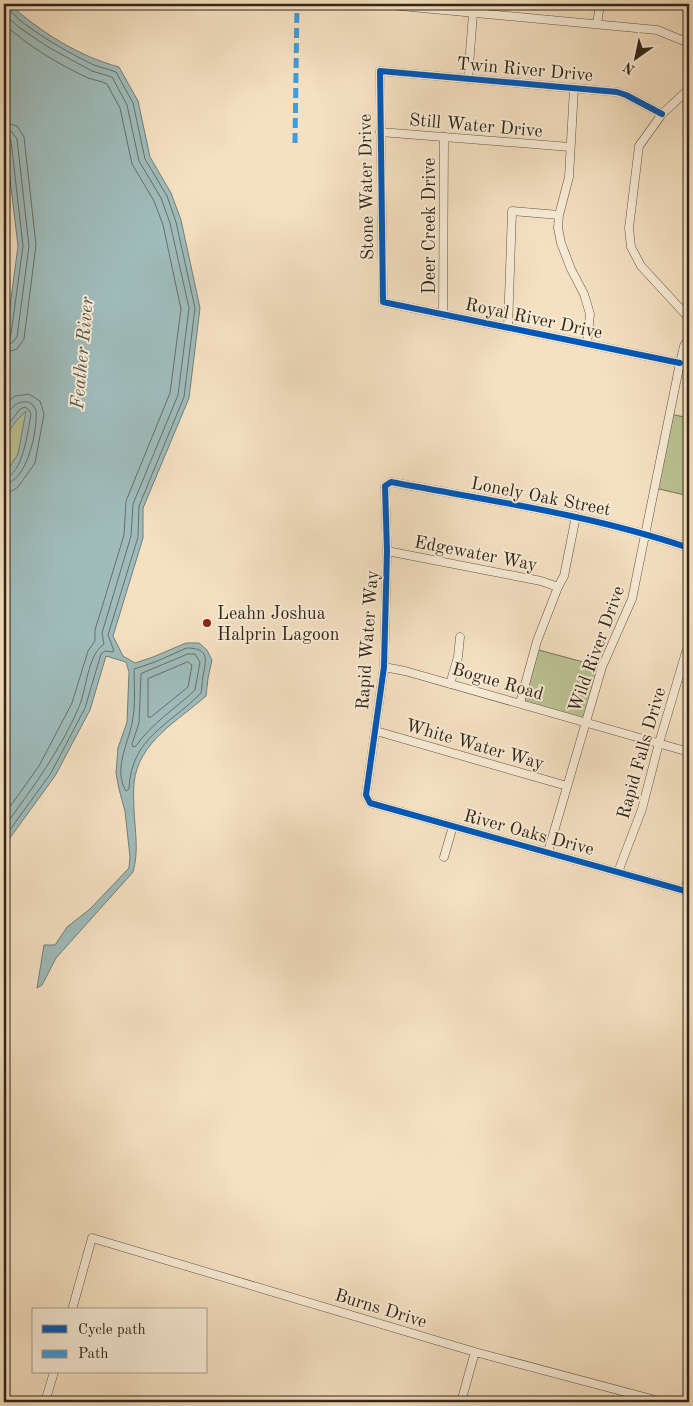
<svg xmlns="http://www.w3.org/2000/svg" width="693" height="1406" viewBox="0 0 693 1406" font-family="'Old Standard TT',serif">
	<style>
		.green { fill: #bbc394; stroke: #767455 }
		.water { fill: #9fbcbb; stroke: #737f79 }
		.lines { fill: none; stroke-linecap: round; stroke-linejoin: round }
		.shore { stroke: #687068; stroke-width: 1 }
		.minor-casing { stroke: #625341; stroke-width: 9 }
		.minor { stroke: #f8ecd7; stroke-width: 8 }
		.quiet { stroke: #3e9cdf; stroke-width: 5; stroke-dasharray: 10 5; stroke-linecap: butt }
		.cycleway-casing { stroke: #f8ecd7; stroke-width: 9 }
		.cycleway { stroke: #0057b8; stroke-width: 6 }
		.poi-dot { fill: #8f2418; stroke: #f8ecd7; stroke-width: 2 }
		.labels { text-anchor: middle; stroke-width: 4; stroke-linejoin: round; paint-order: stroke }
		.street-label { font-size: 18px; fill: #312416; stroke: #f8ecd7 }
		.poi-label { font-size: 18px; fill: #312416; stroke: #f8ecd7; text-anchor: start }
		.water-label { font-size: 19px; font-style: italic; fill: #525248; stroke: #f8ecd7 }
	</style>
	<rect width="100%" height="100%" fill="#f5e1c2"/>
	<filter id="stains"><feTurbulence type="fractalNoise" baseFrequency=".004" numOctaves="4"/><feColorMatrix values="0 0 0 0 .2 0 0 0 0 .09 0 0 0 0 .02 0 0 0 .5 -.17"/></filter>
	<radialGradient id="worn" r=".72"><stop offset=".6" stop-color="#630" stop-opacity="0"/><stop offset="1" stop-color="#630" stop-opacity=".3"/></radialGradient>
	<path class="green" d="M29 385 24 479 4 524V413Z
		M670 414 689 418V496L655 488Z
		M535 649 602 667 585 722 520 703Z"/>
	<path class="water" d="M4 4H9C41 32 78 56 119 67L138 101 150 157 171 193 181 220 200 308 189 398 143 508V538L113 636 123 656 135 663 153 657 186 643H199L207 650 212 660 208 678 206 696C179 720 138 742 134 783 133 792 134 801 134 810 135 831 139 852 133 872L56 958 42 985 37 988 44 945H55L67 927 90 909 129 868 130 857 125 811 119 789 116 773 118 748 127 722 129 672 126 662 106 656 90 710 55 776 4 846V476L18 454 26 411 15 422 4 439V352L18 246 4 129Z"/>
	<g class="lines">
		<path class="shore" d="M4 14 20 28 48 47 92 71 112 77 127 105 139 161 161 198 170 223 189 308 178 395 133 504 131 536 102 633 104 644C87 656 87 688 79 707 60 751 32 789 4 827
			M4 24C28 46 58 64 88 78 94 80 101 81 107 84L120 108 132 164 154 201 163 225 181 309 170 393 126 501 124 535 95 630V641L88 651 72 703 39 766 4 815
			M4 122 17 126 24 137 36 245 24 339 17 349 4 353
			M4 129 12 132 17 139 29 246 17 337 12 343 4 346
			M4 136 9 137 11 141 23 246 11 334 9 338 4 339
			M4 406 15 396 29 394 40 401 44 414 35 463 18 487 12 491 4 492
			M4 418C10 409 18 398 31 403L36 410C38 429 27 483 4 484
			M4 430 20 409 25 407 29 410 31 414C28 430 23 476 4 478
			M187 648C210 648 206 660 203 676 202 682 202 688 201 693 170 725 131 737 129 789L126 791C113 770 128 744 132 723 136 706 134 686 134 669L155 662Z
			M188 654H195L200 662 195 690C175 709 152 723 136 746L133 747 132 744 139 723 141 674Z
			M188 662 192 665 188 687 151 717H148V679Z
			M4 838 51 773 85 708 101 654 105 651 112 652 114 651 108 635 138 537 139 506 184 397 195 308 176 222 167 196 145 159 133 103 116 72C109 69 101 68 94 65 78 58 8 20 7 4"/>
		<g class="minor-casing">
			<path id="minor" d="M379 4 657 30 689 43
				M597 24 600 4
				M468 79 473 13
				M574 88 569 177 559 215 558 228 561 243 571 269 584 294 590 314 587 344
				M689 89 662 114 639 146 629 228 631 247 641 266 689 318
				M662 114 626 95 617 92 380 71 383 302 680 363
				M380 132 570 147
				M443 315 444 137
				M508 328 512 211 559 215
				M689 548C592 515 491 501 391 482L385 486 387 551 384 667 366 795 370 803 689 892
				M387 551 541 581 558 587
				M384 667 405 671 689 752
				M450 684 458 657 460 637
				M520 703 537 641 558 587 564 576 576 516
				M376 731 567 786
				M548 852 602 667 632 599 680 363 684 346 689 338
				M444 857 453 826
				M618 872 642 809 659 743 689 642
				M684 890 689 877
				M72 1310 92 1238 475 1352 663 1402
				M45 1402 54 1372
				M461 1402 475 1352"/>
		</g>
		<use href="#minor" class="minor"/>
		<path class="quiet" d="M295 143 297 4"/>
		<g class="cycleway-casing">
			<path id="cycleway" d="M662 114 626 95 617 92 380 71 383 302 680 363
				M689 548C592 515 491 501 391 482L385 486 387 551 384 667 366 795 370 803 689 892"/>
		</g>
		<use href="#cycleway" class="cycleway"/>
	</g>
	<circle class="poi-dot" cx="207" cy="623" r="5"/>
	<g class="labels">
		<g class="street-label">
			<text transform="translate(525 69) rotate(5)" y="6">Twin River Drive</text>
			<text transform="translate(476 125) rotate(5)" y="6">Still Water Drive</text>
			<text transform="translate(366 187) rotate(-91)" y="6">Stone Water Drive</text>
			<text transform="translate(429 226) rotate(-90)" y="6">Deer Creek Drive</text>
			<text transform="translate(534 318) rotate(12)" y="6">Royal River Drive</text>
			<text transform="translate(541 496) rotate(11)" y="6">Lonely Oak Street</text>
			<text transform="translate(476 553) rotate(11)" y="6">Edgewater Way</text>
			<text transform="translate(367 640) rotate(-86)" y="6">Rapid Water Way</text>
			<text transform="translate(596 649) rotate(-70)" y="6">Wild River Drive</text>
			<text transform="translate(498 681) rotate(16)" y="6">Bogue Road</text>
			<text transform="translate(475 744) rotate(16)" y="6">White Water Way</text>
			<text transform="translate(641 753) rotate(-74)" y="6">Rapid Falls Drive</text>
			<text transform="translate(529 832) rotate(15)" y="6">River Oaks Drive</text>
			<text transform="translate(381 1308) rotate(17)" y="6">Burns Drive</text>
		</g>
		<g class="poi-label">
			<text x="217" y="619">Leahn Joshua<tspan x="217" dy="21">Halprin Lagoon</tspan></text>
		</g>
		<g class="water-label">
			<text transform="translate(81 353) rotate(-85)" y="7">Feather River</text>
		</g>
	</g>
	<rect width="693" height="1406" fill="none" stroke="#f5e1c2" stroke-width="20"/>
	<rect x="5" y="5" width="683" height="1396" fill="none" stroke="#312416" stroke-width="2.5"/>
	<rect x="10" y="10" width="673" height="1386" fill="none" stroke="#312416"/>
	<rect x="32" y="1308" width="175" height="65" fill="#f8ecd7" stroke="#a89c8a"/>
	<rect x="42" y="1325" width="25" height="8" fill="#0057b8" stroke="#a89c8a"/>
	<text x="78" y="1334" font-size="15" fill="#312416">Cycle path</text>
	<rect x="42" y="1350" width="25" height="8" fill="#3e9cdf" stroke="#a89c8a"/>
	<text x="78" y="1358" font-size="15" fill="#312416">Path</text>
	<g transform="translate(636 58) rotate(213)" stroke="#f8ecd7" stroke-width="4" paint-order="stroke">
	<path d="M0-4L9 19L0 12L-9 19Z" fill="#312416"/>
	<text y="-8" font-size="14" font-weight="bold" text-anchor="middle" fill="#312416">N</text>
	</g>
	<rect width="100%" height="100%" filter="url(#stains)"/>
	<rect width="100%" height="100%" fill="url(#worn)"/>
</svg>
